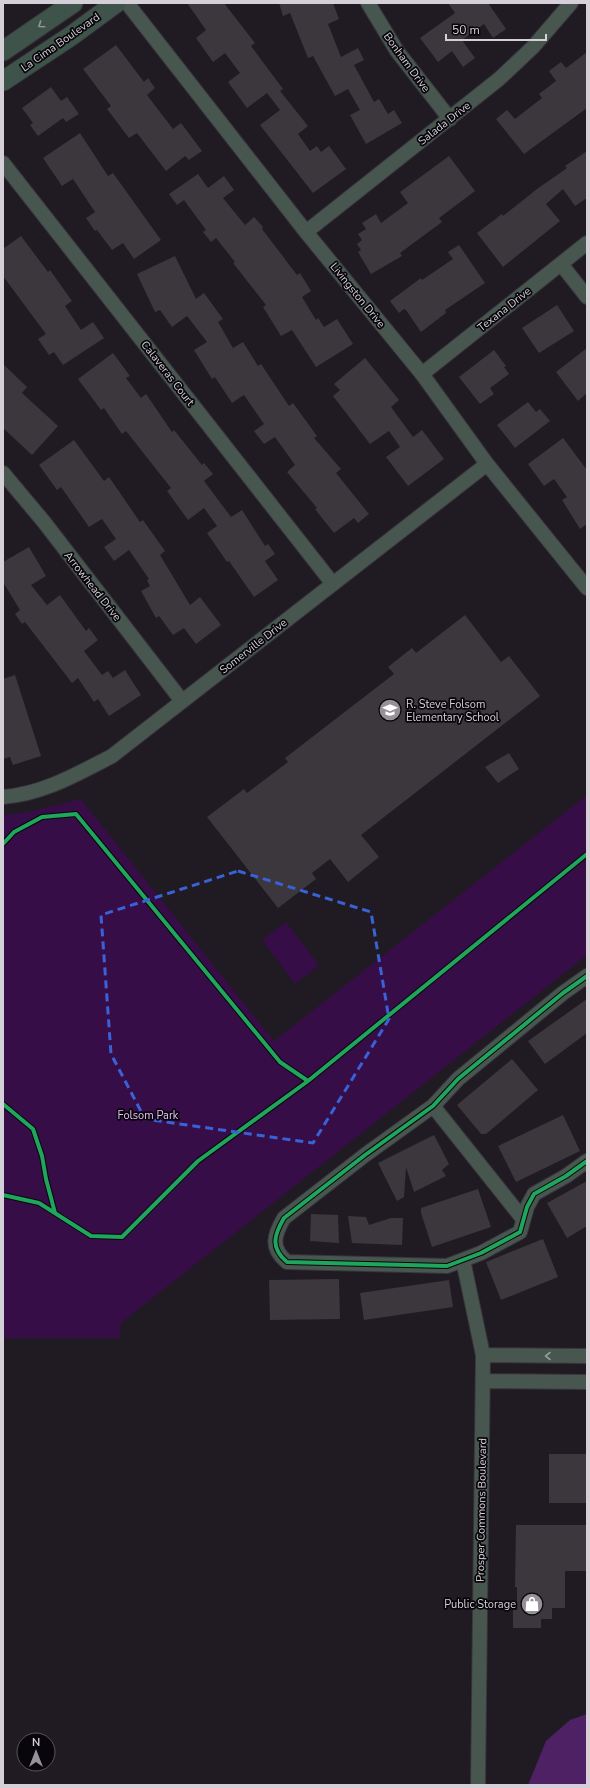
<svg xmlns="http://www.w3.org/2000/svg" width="590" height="1788" viewBox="0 0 590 1788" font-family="'Nunito Sans',sans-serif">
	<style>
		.green { fill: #360d47 }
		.water { fill: #4e2064 }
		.building { fill: #3b373d }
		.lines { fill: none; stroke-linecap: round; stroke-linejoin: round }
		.street-casing { stroke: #38353b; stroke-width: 16 }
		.secondary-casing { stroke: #38353b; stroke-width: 21 }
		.street { stroke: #485650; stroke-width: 14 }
		.secondary { stroke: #3e544b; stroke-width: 19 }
		.cycleway-casing { stroke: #08060a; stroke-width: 6 }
		.cycleway { stroke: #20a55d; stroke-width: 4 }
		.oneway { stroke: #919899 }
		.oneway2 { stroke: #96999b }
		.marked { fill: none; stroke: #3961d8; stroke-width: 3; stroke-dasharray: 8 5; stroke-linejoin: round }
		.labels { text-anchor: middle; stroke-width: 3.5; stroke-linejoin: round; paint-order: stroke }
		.street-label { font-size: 11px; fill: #d5cfd8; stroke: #08060a }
		.poi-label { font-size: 11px; fill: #d5cfd8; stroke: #08060a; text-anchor: start }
		.park-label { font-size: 11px; fill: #e7bffe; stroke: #08060a }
	</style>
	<rect width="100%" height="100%" fill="#201b22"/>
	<path class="green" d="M587 795V955L121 1323 120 1338H3V815L28 812 81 799 274 1041Z
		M286 922 319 965 295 984 262 940Z"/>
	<path class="water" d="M587 1714V1785H528L546 1741 570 1720Z"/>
	<path class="building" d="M187 3H224L255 43 251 46 283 89 280 91 308 126 298 134 310 151 317 146 321 152 329 146 346 169 313 193 260 125 280 110 267 93 247 108 228 82 240 73 225 53 213 62 196 38 206 30Z
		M279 3H333L339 19 328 24 341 57 358 48 364 60 354 65 374 102 379 99 388 114 394 110 402 123 366 144 350 115 360 110 348 89 335 96 313 56 308 58 290 13 283 16Z
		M448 3H488L506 29 493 38 484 24 462 40 475 58 463 67 452 51 438 62 420 38 455 13Z
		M116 45 144 82 148 78 155 88 147 95 173 129 181 123 202 151 189 160 185 156 166 171 137 133 129 138 107 109 111 106 83 69Z
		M587 52V108L524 154 496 119 507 110 515 119 542 98 539 94 556 81 549 71 561 62 566 68Z
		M51 87 61 101 67 97 79 114 66 122 63 118 38 136 30 125 33 123 22 108Z
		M80 133 108 176 113 173 161 240 134 259 123 243 112 250 97 230 95 231 86 218 95 212 73 179 62 186 43 158Z
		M587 151V198L575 206 563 189 546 204 560 221 503 267 477 233 502 214 503 216 537 189 567 168 565 166Z
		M449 156 475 191 439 218 442 222 400 253 402 256 371 274 358 252 361 250 357 244 362 240 358 234 366 229 362 223 376 214 381 223 408 203 400 192Z
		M198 174 208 188 224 176 234 190 223 198 245 225 254 217 263 227 262 229 297 275 300 273 311 291 302 297 316 320 318 318 324 327 337 319 353 344 316 367 292 330 281 336 263 307 266 305 233 263 235 262 216 238 211 242 203 232 206 230 184 200 177 205 169 194Z
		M21 236 48 272 50 270 72 301 65 306 81 330 93 322 104 338 63 365 54 352 49 355 38 339 46 334 3 276V249Z
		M459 245 485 283 445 310 446 313 421 332 406 310 404 309 399 313 390 301 421 278 422 280 453 259 448 252Z
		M175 256 196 299 204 293 223 319 218 322 233 348 243 342 258 366 261 364 289 406 293 403 317 436 314 438 341 469 336 473 369 514 358 523 354 518 334 533 315 509 317 508 287 472 295 465 275 437 264 444 254 431 264 424 244 395 232 403 215 377 212 379 194 350 207 342 187 316 172 327 160 310 155 312 137 274Z
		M557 305 574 331 539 353 522 328Z
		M587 348V393L578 401 556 372Z
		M494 350 506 366 504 367 509 374 490 388 494 394 480 404 459 377Z
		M113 353 130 376 126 378 141 398 146 394 172 432 174 430 202 465 204 463 213 474 204 481 231 517 242 510 265 546 268 544 275 554 265 561 278 580 254 597 229 561 227 562 207 533 217 526 204 508 188 520 167 491 171 488 126 431 122 434 104 408 101 410 78 379Z
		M365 358 399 400 391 407 413 437 422 430 444 459 408 486 386 457 400 447 389 431 370 444 333 396 340 390 334 384Z
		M3 364 27 387 22 393 58 426 32 455 3 428Z
		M528 402 536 412 540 409 550 421 515 448 497 425Z
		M563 438 587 470V524L580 529 562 500 567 497 554 479 544 486 528 464Z
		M74 440 104 481 109 477 140 522 143 520 165 551 160 555 190 605 200 597 221 625 196 644 184 628 173 635 159 616 156 618 141 591 150 586 147 580 149 579 129 550 114 561 104 547 116 539 102 519 89 527 61 487 57 490 39 465Z
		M29 547 46 576 31 585 47 605 60 595 86 631 89 628 98 640 84 651 102 675 108 671 113 678 125 670 141 695 109 716 98 699 94 702 78 678 72 683 25 622 22 624 15 614 20 610 3 582V562Z
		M465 615 501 662 509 656 540 696 361 835 379 857 348 882 330 859 312 873 316 879 278 908 207 817 244 789 247 793 288 762 285 758 394 674 388 667 412 648 416 653Z
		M15 675 41 756 13 765 10 757 3 759V679Z
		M509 753 519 769 498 783 485 767Z
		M587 999V1033L545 1064 528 1041Z
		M512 1059 538 1090 486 1134H481L457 1105Z
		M563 1115 580 1151 516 1182 498 1146Z
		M434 1135 449 1164 442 1170 446 1176 414 1192 406 1167 404 1197 397 1201 378 1163Z
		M587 1181V1226L567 1238 547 1203Z
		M478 1189 491 1227 432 1247 421 1213V1208Z
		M311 1214 338 1215 339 1243 310 1241Z
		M348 1216 366 1217 369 1225 391 1218H403L402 1245 352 1243Z
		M543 1239 558 1277 501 1300 486 1262Z
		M339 1279 340 1319 270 1320 269 1280Z
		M449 1280 453 1307 364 1320 360 1293Z
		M549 1454H587V1503H549Z
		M516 1525H587V1571H565V1608H552V1619H541V1628H513V1610H517V1587H515Z"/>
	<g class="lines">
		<g class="street-casing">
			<path id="street" d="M127 3 306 232 422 374 487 464 587 588
				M368 3 397 51 450 119
				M3 163 333 584
				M306 232 499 79 533 47 571 3
				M561 264 587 297
				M422 374 587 243
				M3 473 44 522 182 701
				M3 797C43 794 77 774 112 756L487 464
				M587 976 563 993 458 1079 433 1106 365 1155 284 1218C274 1235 270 1248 287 1262L447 1266 481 1253 520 1232 527 1207 534 1194 566 1176 587 1161
				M433 1106 523 1219
				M463 1260 483 1355 478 1785
				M483 1355 587 1356
				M483 1381 587 1382"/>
		</g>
		<g class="secondary-casing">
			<path id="secondary" d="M3 51 73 3
				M3 81 71 36 116 3"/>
		</g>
		<use href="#street" class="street"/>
		<use href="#secondary" class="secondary"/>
		<g class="cycleway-casing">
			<path id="cycleway" d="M3 844 14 832 42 817 76 814 280 1062 308 1081
				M587 976 563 993 458 1079 433 1106 365 1155 284 1218C274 1235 270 1248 287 1262L447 1266 481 1253 520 1232 527 1207 534 1194 566 1176 587 1161
				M3 1104 33 1129 42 1156 46 1179 55 1213
				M3 1195 39 1203 91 1236 122 1237 198 1161 308 1081 587 854"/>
		</g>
		<use href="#cycleway" class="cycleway"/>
	</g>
	<defs><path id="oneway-chevron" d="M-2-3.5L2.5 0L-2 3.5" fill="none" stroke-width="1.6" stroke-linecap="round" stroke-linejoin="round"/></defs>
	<use class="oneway" href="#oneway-chevron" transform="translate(41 25) rotate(145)"/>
	<use class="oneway2" href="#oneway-chevron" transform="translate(548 1356) rotate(-180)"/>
	<path class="marked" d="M238 871 371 912 389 1019 313 1143 145 1119 111 1054 101 915Z"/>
	<defs>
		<g id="school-disc" transform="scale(1.15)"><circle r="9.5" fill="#969098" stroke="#08060a"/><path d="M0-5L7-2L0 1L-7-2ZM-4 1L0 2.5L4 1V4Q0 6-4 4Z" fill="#fff"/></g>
		<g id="shop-disc" transform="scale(1.15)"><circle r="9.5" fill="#969098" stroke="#08060a"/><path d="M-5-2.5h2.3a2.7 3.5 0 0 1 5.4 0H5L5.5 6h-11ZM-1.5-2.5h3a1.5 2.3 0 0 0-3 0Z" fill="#fff"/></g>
	</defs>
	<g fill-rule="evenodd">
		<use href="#school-disc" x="390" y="710"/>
		<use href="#shop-disc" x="532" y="1604"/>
	</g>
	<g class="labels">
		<g class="street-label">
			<text transform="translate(60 42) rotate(-35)" y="4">La Cima Boulevard</text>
			<text transform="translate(407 62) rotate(54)" y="4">Bonham Drive</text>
			<text transform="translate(444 123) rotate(-38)" y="4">Salada Drive</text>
			<text transform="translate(358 295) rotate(51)" y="4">Livingston Drive</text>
			<text transform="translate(504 309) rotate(-38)" y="4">Texana Drive</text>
			<text transform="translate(168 373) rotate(52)" y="4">Calaveras Court</text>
			<text transform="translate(93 586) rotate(52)" y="4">Arrowhead Drive</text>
			<text transform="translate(253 646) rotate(-38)" y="4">Somerville Drive</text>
			<text transform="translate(481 1510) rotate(-89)" y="4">Prosper Commons Boulevard</text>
		</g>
		<g class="poi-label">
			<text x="406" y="708">R. Steve Folsom<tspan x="406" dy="13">Elementary School</tspan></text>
			<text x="516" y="1608" text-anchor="end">Public Storage</text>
		</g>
		<g class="park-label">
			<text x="148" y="1119">Folsom Park</text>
		</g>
	</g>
	<rect width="590" height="1788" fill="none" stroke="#d5cfd8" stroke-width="8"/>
	<g transform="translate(36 1752)"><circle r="19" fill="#08060a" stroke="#5a565c"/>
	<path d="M0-3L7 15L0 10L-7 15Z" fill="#969098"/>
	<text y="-6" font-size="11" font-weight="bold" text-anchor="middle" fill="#d5cfd8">N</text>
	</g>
	<path d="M446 34v6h100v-6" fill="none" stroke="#d5cfd8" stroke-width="2"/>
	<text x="452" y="34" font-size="12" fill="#d5cfd8" stroke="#08060a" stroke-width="3" paint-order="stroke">50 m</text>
</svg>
